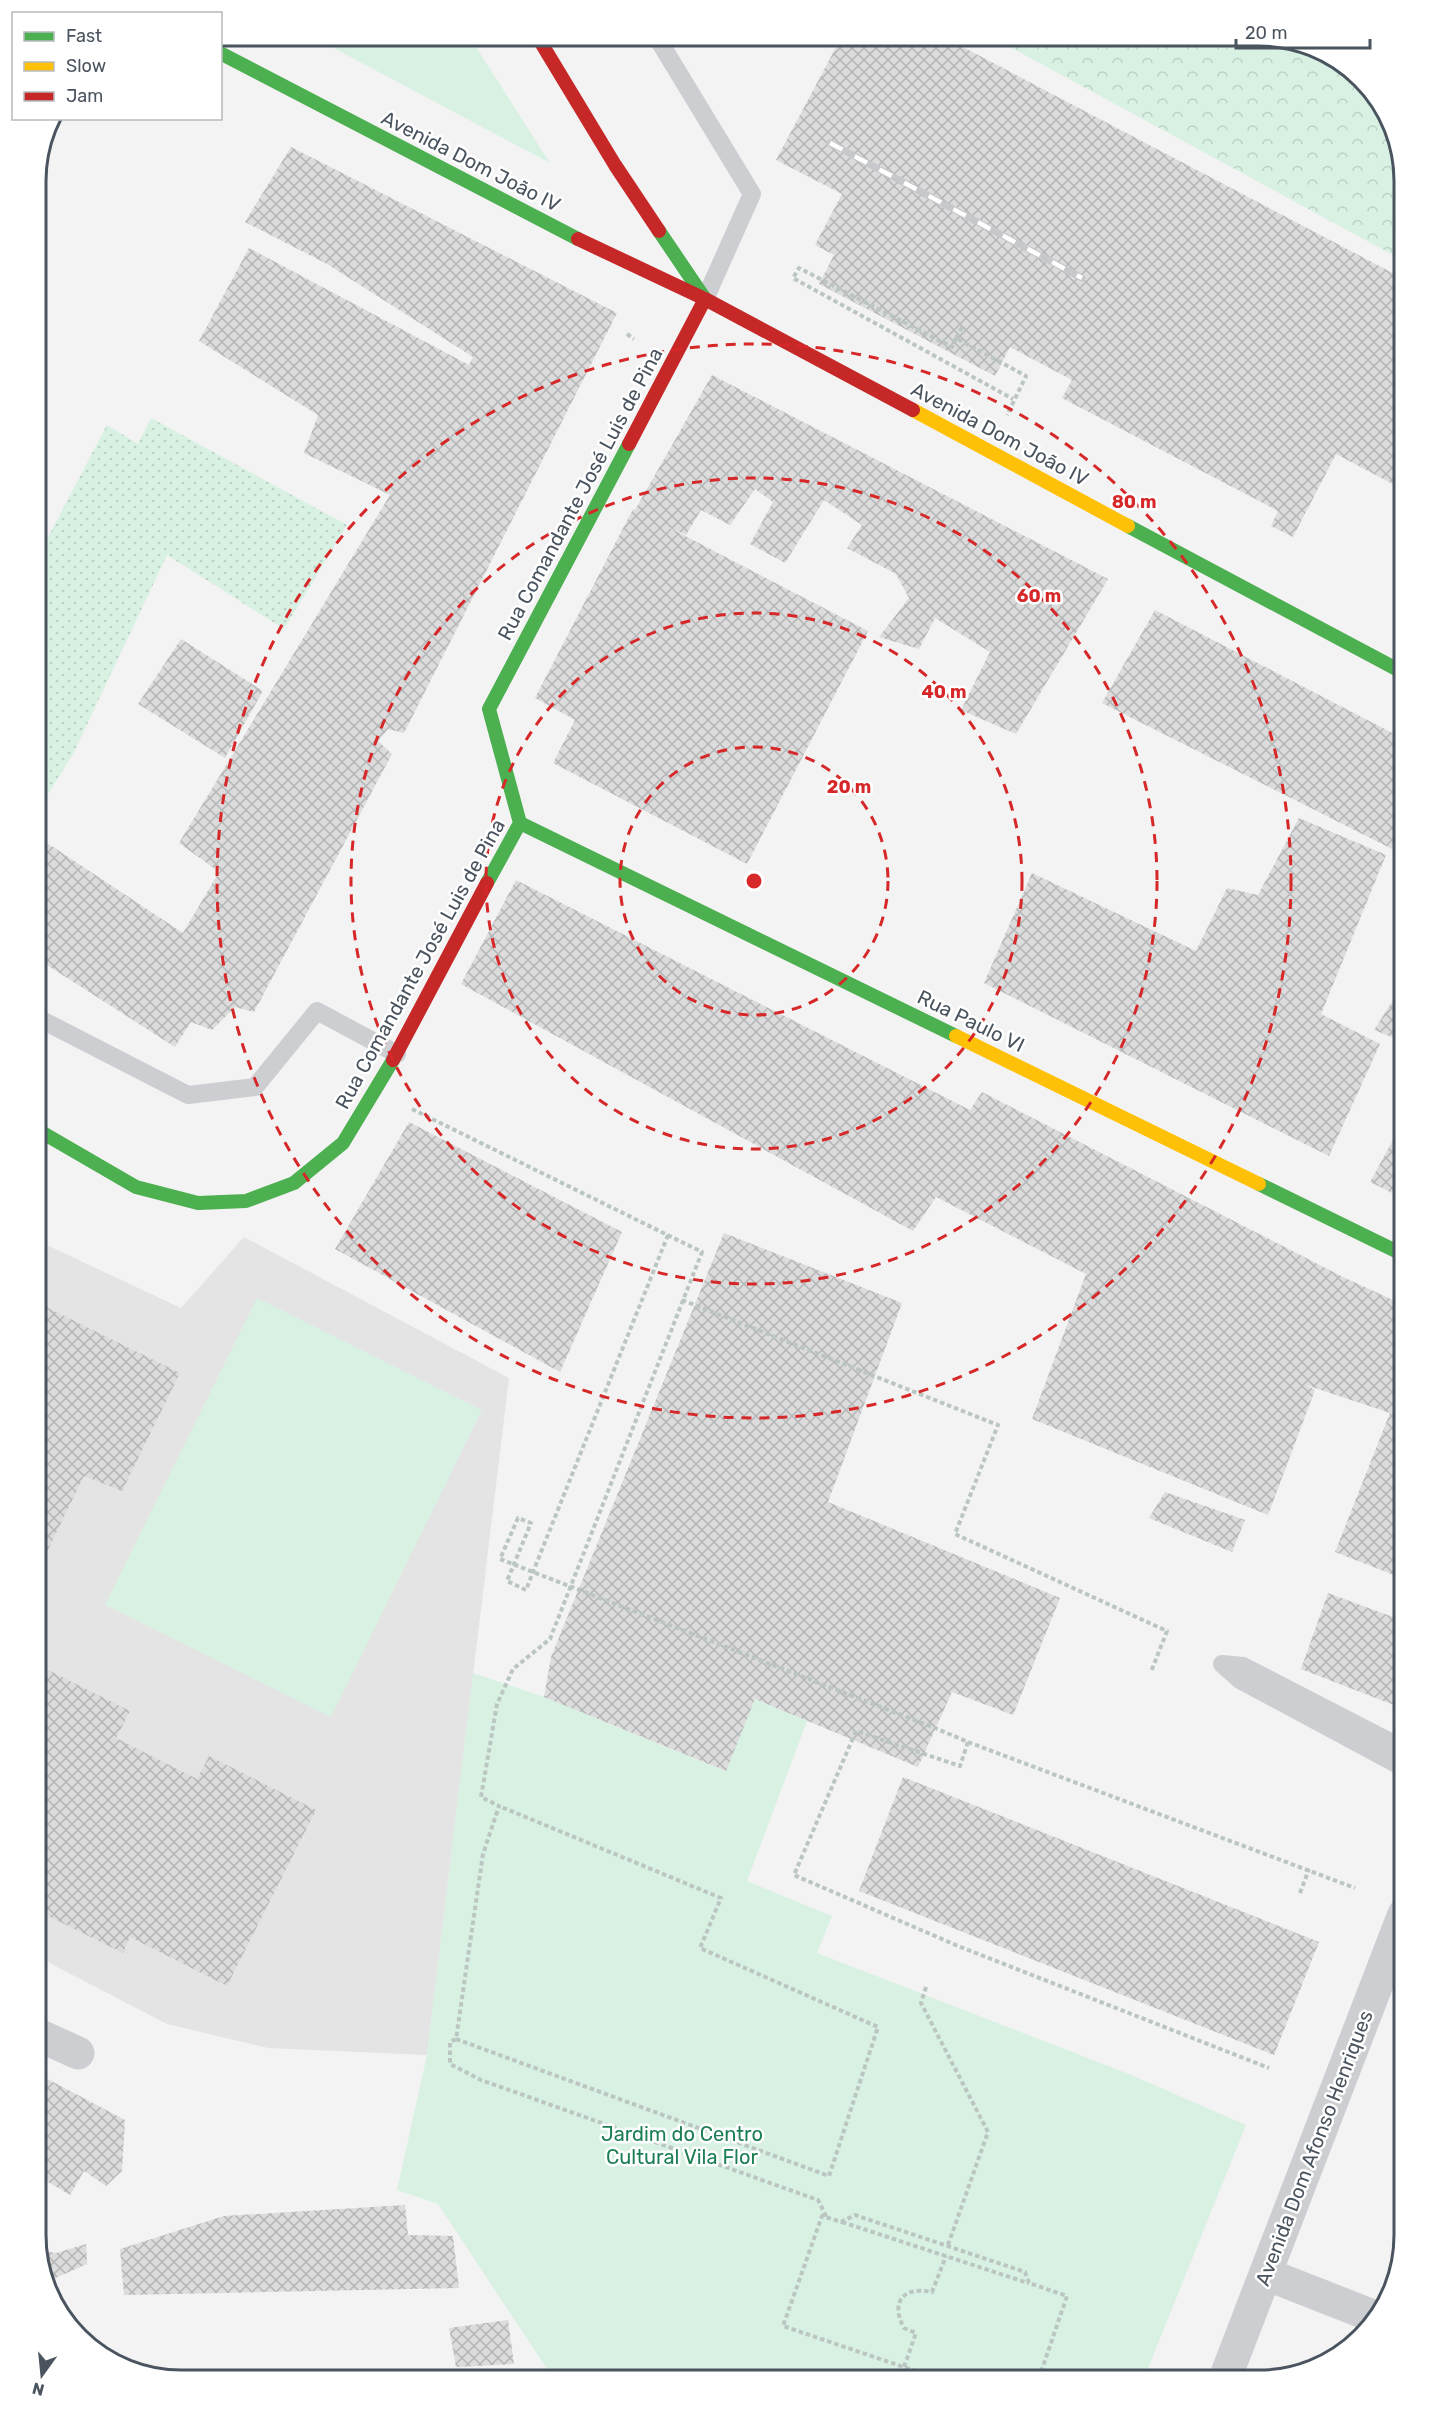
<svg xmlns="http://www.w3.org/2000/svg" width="1440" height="2417" viewBox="0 0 1440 2417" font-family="Rubik,sans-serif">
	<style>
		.education { fill: #e5e4e5 }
		.forest { fill: url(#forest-crowns) }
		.park { fill: url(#park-dots) }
		.garden { fill: #d9f1e3 }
		.building { fill: url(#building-cross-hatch) }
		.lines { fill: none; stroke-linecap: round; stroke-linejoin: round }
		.path { stroke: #bbc6c3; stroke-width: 4; stroke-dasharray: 4.5 3; stroke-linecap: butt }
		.lane { stroke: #ccced1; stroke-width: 18 }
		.street { stroke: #ccced1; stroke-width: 33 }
		.fast { stroke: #4caf50; stroke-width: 14 }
		.slow { stroke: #ffc107; stroke-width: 14 }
		.jam { stroke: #c62828; stroke-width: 14 }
		.rail-casing { stroke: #c7c8cb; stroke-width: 7 }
		.rail { stroke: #fff; stroke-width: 4.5; stroke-dasharray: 14; stroke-linecap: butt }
		.ring { fill: none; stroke: #d62828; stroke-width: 3; stroke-dasharray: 10 8 }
		.labels { text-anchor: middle; stroke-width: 5; stroke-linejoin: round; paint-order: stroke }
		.street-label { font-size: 20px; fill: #4a545f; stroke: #fff }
		.park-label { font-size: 20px; fill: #1b7f53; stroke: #fff }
		.rim { fill: none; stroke: #4a545f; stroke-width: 3 }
		.centre { fill: #d62828; stroke: #fff; stroke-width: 3 }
		.ring-label { font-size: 18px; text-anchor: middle; font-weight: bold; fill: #d62828; stroke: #fff; stroke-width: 5; stroke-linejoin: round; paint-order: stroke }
	</style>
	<defs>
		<pattern id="forest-crowns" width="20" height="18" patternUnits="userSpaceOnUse" patternTransform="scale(1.5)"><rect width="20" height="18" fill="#d9f1e3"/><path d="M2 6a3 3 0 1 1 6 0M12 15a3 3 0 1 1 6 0" fill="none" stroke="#bcd1c5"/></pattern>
		<pattern id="park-dots" width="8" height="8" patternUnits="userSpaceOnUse" patternTransform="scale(1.5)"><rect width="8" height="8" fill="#d9f1e3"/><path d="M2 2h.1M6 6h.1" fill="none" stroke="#bcd1c5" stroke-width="1.8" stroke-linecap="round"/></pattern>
		<pattern id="building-cross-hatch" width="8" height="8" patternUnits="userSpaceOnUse" patternTransform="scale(1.5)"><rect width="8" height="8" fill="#dcdcdd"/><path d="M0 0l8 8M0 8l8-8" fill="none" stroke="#b4b5b6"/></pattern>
	</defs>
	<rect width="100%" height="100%" fill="#f3f3f3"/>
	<path class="education" d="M244 1237 509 1378 427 2055 268 2048 167 2024 36 1956V1240L181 1308Z"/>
	<path class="forest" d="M990 36H1269L1340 61 1389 117 1404 181V261Z"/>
	<path class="park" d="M151 418 347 525 284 629 167 555 73 754 38 810 36 560 107 425 138 444Z"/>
	<path class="garden" d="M311 36H469L550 163Z
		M257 1298 482 1410 331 1717 105 1605Z
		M473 1673 544 1697 725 1771 755 1699 807 1721 747 1881 832 1916 817 1953 1129 2074 1246 2125 1143 2381H555L438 2204 397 2190 427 2055Z"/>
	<path class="building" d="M842 36H942L1404 279V490L1336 454 1293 537 1271 526 1278 511 1062 398 1072 380 1010 347 995 376 819 284 834 255 815 245 842 194 776 160Z
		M291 147 617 313 404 733 388 729 378 741 392 754 254 1012 235 1007 212 1030 191 1022 175 1047 36 958V839L38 837 183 933 219 872 179 843 390 495 304 453 318 415 199 341 249 248 469 365 473 357 327 264 245 222Z
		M712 375 1108 579 1016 734 961 710 990 652 935 618 919 649 879 637 909 598 896 574 847 548 862 525 824 500 785 563 750 544 773 502 755 489 730 525 701 510 686 535 668 527 868 631 747 864 553 763 575 720 535 698 633 509 635 510Z
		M1155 610 1404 739V855L1102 703Z
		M181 639 263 691 225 758 138 704Z
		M1299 818 1386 855 1321 1014 1380 1044 1329 1156 984 983 1032 873 1196 951 1227 888 1258 895Z
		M516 880 970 1110 982 1092 1345 1278 1404 1305V1579L1335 1552 1390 1413 1306 1385 1315 1390 1268 1515 1032 1419 1086 1274 936 1197 913 1231 461 984Z
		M1404 983V1042L1374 1030Z
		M1404 1120V1199L1370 1182Z
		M409 1122 622 1232 560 1372 335 1249Z
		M724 1233 902 1303 828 1502 1060 1598 1013 1715 952 1692 918 1767 755 1699 726 1771 544 1697 551 1657Z
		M36 1302 180 1373 122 1491 84 1476 42 1562 36 1559Z
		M1165 1492 1245 1520 1232 1552 1149 1518Z
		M1328 1593 1404 1621V1709L1301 1669Z
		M36 1664 130 1711 116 1738 197 1779 209 1756 316 1810 227 1986 130 1937 123 1953 36 1910Z
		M903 1777 1319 1942 1274 2055 859 1891Z
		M36 2073 125 2120 122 2171 106 2186 84 2171 70 2195 36 2175Z
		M405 2205 408 2235 453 2236 459 2288 124 2295 120 2249 224 2216Z
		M86 2244 87 2264 51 2280 48 2287 39 2250 56 2253Z
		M508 2320 514 2364 456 2367 449 2328Z"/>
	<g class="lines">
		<path class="path" d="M962 327 956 338 1026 376 1007 415
			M627 334 634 339
			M956 338 952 347 799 268 793 278 1013 399
			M412 1109 702 1252 550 1639 513 1669 497 1704 481 1797 499 1806 483 1854 456 2039 450 2042V2064L481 2080 818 2200 827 2218
			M668 1235 533 1572 526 1590 507 1581 531 1523 518 1518 500 1559 533 1572 935 1728 968 1742 960 1766 856 1731 794 1875 958 1946 1269 2068
			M682 1300 998 1425 955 1534 1167 1631 1151 1672
			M968 1742 1355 1888
			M1300 1893 1309 1869
			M926 1987 921 2003 988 2132 948 2245
			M456 2039 829 2176 878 2027 700 1948 721 1898 499 1806
			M842 2222 1028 2283
			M852 2372 878 2381
			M899 2381 916 2333 904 2328C890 2302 903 2286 932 2292L946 2256
			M945 2381 783 2326 822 2216 841 2222 855 2215 1025 2272 1029 2283 1067 2296 1038 2381"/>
		<path class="lane" d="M656 36 752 194 705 299
			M36 1017 188 1095 255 1087 317 1011 397 1054
			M1222 1664 1240 1680 1404 1768
			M1222 1664 1243 1666 1404 1749"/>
		<path class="street" d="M36 2034 78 2053
			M1266 2274 1378 2318
			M1224 2381 1404 1914"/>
		<path class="fast" d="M220 53 578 239
			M659 231 705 299
			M1128 526 1404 673
			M520 823 956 1036
			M487 883 520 823 489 709 629 444
			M36 1129 136 1187 198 1203 246 1201 294 1183 343 1143 393 1060
			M1259 1184 1404 1255"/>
		<path class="slow" d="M913 410 1128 526
			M956 1036 1259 1184"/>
		<path class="jam" d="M537 36 615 165 659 231
			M578 239 705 299 913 410
			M629 444 705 299
			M393 1060 487 883"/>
		<g class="rail-casing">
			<path id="rail" d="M830 143 1082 278"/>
		</g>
		<use href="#rail" class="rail"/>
	</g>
	<g class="ring">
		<circle cx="754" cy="881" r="134"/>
		<circle cx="754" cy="881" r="268"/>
		<circle cx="754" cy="881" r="403"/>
		<circle cx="754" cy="881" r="537"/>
	</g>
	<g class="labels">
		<g class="street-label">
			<text transform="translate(471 161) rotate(27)" y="7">Avenida Dom João IV</text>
			<text transform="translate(1000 434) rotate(28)" y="7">Avenida Dom João IV</text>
			<text transform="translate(580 494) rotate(-62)" y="7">Rua Comandante José Luis de Pina</text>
			<text transform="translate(420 964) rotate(-61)" y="7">Rua Comandante José Luis de Pina</text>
			<text transform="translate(971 1021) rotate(26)" y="7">Rua Paulo VI</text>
			<text transform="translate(1314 2148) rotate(-69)" y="7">Avenida Dom Afonso Henriques</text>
		</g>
		<g class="park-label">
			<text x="682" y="2141">Jardim do Centro<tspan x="682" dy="23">Cultural Vila Flor</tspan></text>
		</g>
	</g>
	<path d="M0 0H1440V2417H0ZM181 46H1259A135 135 0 0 1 1394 181V2235A135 135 0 0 1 1259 2370H181A135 135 0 0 1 46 2235V181A135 135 0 0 1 181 46Z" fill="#fff" fill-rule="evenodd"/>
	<path class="rim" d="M181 46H1259A135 135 0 0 1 1394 181V2235A135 135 0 0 1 1259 2370H181A135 135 0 0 1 46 2235V181A135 135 0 0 1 181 46Z"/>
	<circle cx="754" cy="881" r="9" class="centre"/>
	<g class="ring-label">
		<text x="1134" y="508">80 m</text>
		<text x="1039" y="602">60 m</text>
		<text x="944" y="698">40 m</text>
		<text x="849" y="793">20 m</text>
	</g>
	<rect x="12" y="12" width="210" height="108" fill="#ffffff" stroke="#b7bbbf" stroke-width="1.5"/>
	<rect x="24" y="32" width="30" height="9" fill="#4caf50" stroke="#b7bbbf" stroke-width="1.5"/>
	<text x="66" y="42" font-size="18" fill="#4a545f">Fast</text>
	<rect x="24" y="62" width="30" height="9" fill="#ffc107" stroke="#b7bbbf" stroke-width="1.5"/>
	<text x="66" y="72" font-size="18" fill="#4a545f">Slow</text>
	<rect x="24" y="92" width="30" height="9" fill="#c62828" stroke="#b7bbbf" stroke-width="1.5"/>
	<text x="66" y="102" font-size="18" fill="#4a545f">Jam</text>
	<g transform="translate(42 2375) rotate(195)" stroke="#ffffff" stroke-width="4.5" paint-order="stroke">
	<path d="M0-4.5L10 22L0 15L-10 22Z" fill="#4a545f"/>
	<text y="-9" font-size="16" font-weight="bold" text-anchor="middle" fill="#4a545f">N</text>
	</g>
	<path d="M1236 39v9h134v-9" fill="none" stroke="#4a545f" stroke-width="3"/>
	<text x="1245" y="39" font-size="18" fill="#4a545f" stroke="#ffffff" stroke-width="4.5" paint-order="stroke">20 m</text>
</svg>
